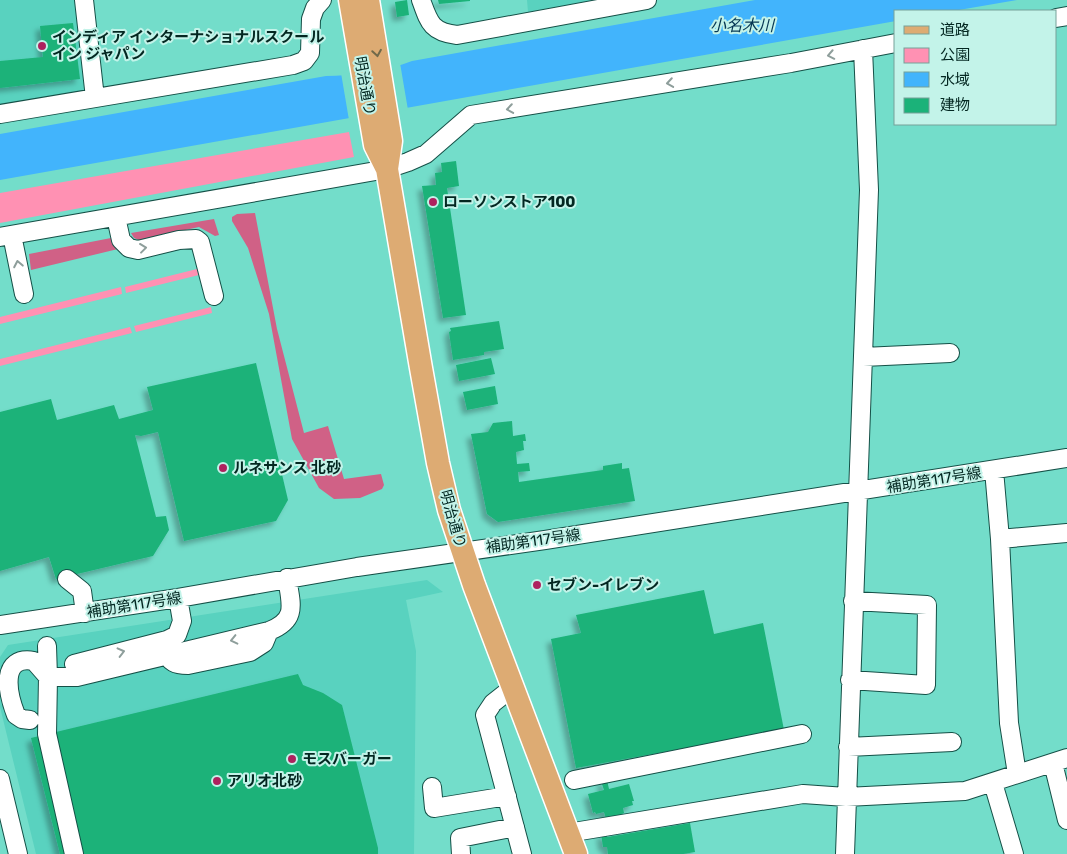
<svg xmlns="http://www.w3.org/2000/svg" width="1067" height="854" viewBox="0 0 1067 854" font-family="Rubik,'Noto Sans JP',sans-serif">
	<style>
		.built { fill: #59d2bf }
		.green { fill: #ff91b3 }
		.forest { fill: #d06186 }
		.water { fill: #42b4fc }
		.pier { fill: #73ddca }
		.building { fill: #1bb279; filter: url(#shadow) }
		.lines { fill: none; stroke-linecap: round; stroke-linejoin: round }
		.minor-casing { stroke: #155047; stroke-width: 20 }
		.major-casing { stroke: #fff; stroke-width: 25 }
		.minor { stroke: #fff; stroke-width: 18 }
		.major { stroke: #ddab73; stroke-width: 22 }
		.oneway { stroke: #70694a }
		.oneway2 { stroke: #8e9e9b }
		.poi-dot { fill: #ae225e; stroke: #c3f3e9; stroke-width: 2 }
		.labels { text-anchor: middle; stroke-width: 4; stroke-linejoin: round; paint-order: stroke }
		.poi-label { font-size: 15px; font-weight: bold; fill: #032721; stroke: #c3f3e9; text-anchor: start }
		.street-label { font-size: 15px; fill: #032721; stroke: #c3f3e9 }
		.water-label { font-size: 16px; font-style: italic; fill: #053652; stroke: #c3f3e9 }
	</style>
	<defs>
		<filter id="shadow"><feDropShadow dx="-4.5" dy="4.5" stdDeviation="2.5" flood-color="#0004"/></filter>
	</defs>
	<rect width="100%" height="100%" fill="#73ddca"/>
	<path class="built" d="M0 0H79L90 91 0 107Z
		M527 0H594L528 12Z
		M427 580 443 592 406 600 416 651 414 854H36L0 707V657L8 645Z"/>
	<path class="green" d="M349 132 354 157 0 223V193Z
		M201 268 203 274 126 293 125 287Z
		M121 287 122 294 0 324V317Z
		M211 307 212 313 136 332 134 326Z
		M130 327 132 333 0 366V359Z"/>
	<path class="forest" d="M255 213 277 329 304 433 328 426 344 479 381 474 384 485 382 489 360 498 334 499 319 488 292 439 269 314 248 248 232 221V217L237 214Z
		M214 219 219 235 215 236 199 227 139 240 134 238 131 233Z
		M111 238 113 245 118 249 31 270 29 254Z"/>
	<path class="water" d="M755 0H1017L953 11H896V21L0 180V134L326 76C352 76 387 71 412 61Z"/>
	<path class="pier" d="M400 63 408 110 349 120 341 73Z"/>
	<path class="building" d="M407 0 409 15 397 17 395 2Z
		M438 0H470V1L439 4Z
		M73 23 80 79 0 88V61L43 57 40 26Z
		M456 161 459 186 447 188 466 315 443 318 422 186 436 185 435 173 442 172 441 163Z
		M499 321 504 349 484 352V355L453 360 449 332 451 331 450 328Z
		M491 358 495 374 459 381 456 365Z
		M256 363 288 500 276 521 184 541 158 432 141 436 135 435 156 517 166 516 169 530 153 556 56 579 49 557 0 571V412L51 399 57 420 114 405 119 419 153 410 147 387Z
		M495 386 498 404 467 410 463 392Z
		M512 421 513 436 525 434 526 441H523L524 450 516 452 517 464 529 463 530 471 518 472 519 482 603 470V466L622 463V469L629 468 635 501 498 522 487 514 471 434 488 432 493 423Z
		M704 590 714 634 763 623 784 730 576 768 551 639 581 633 576 615Z
		M298 674 303 685 323 693 342 705 378 848V854H60L31 738Z
		M607 780 609 789 629 784 634 801H632L633 805 623 808 624 813 622 814V816L606 819 604 812 596 814 595 812 593 813 588 794 604 790 601 781Z
		M690 823 695 852 683 854H608L607 847H603L601 834 607 833V837Z"/>
	<g class="lines">
		<g class="minor-casing">
			<path id="minor" d="M84 0 95 98
				M421 0C429 22 431 32 457 35L647 0
				M1056 18 1067 16
				M0 114 293 65 304 61 310 53 311 19 315 8 322 0
				M116 217 121 240 129 248 138 250 179 240 196 239 200 242 214 296
				M12 235 24 294
				M0 237 387 169 408 162 426 154 471 115 791 63 896 43
				M863 357 950 353
				M994 470 1000 539 1067 533
				M1000 539 1009 723 1017 774
				M67 579 82 591 85 613
				M0 625 178 598 357 567 545 540 1067 458
				M47 646 48 677 47 734 74 854
				M165 650C169 663 176 665 188 665L250 652 264 643 269 631
				M74 664 167 640 177 635 182 621 178 598
				M850 680 926 685 927 605 853 601
				M512 688 493 703 485 715 522 854
				M30 720 22 719 16 715C7 692 0 655 34 661L48 677H77L269 631C298 620 291 604 287 578
				M848 747 952 742
				M1053 763 1067 820
				M0 779 18 854
				M574 780 802 734
				M993 783 1014 854
				M432 787 434 808 507 796
				M568 833 803 794 846 797 965 791 1067 758
				M461 854 460 838 515 827
				M845 854 869 190 863 49"/>
		</g>
		<g class="major-casing">
			<path id="major" d="M350 0 375 145 387 169 421 368 438 463 449 510 474 585 576 854
				M368 0 391 141 387 169"/>
		</g>
		<use href="#minor" class="minor"/>
		<use href="#major" class="major"/>
	</g>
	<defs><path id="oneway-chevron" d="M-2-3.5L2.5 0L-2 3.5" fill="none" stroke-width="1.6" stroke-linecap="round" stroke-linejoin="round" transform="scale(1.25)"/></defs>
	<use class="oneway" href="#oneway-chevron" transform="translate(377 53) rotate(81)"/>
	<g class="oneway2">
		<use href="#oneway-chevron" transform="translate(831 55) rotate(169)"/>
		<use href="#oneway-chevron" transform="translate(670 83) rotate(171)"/>
		<use href="#oneway-chevron" transform="translate(510 109) rotate(171)"/>
		<use href="#oneway-chevron" transform="translate(143 248) rotate(-7)"/>
		<use href="#oneway-chevron" transform="translate(18 264) rotate(-101)"/>
		<use href="#oneway-chevron" transform="translate(234 640) rotate(167)"/>
		<use href="#oneway-chevron" transform="translate(121 652) rotate(-14)"/>
	</g>
	<g class="poi-dot">
		<circle cx="42" cy="46" r="5"/>
		<circle cx="433" cy="202" r="5"/>
		<circle cx="223" cy="468" r="5"/>
		<circle cx="537" cy="585" r="5"/>
		<circle cx="292" cy="759" r="5"/>
		<circle cx="217" cy="781" r="5"/>
	</g>
	<g class="labels">
		<g class="poi-label">
			<text x="52" y="42">インディア インターナショナルスクール<tspan x="52" dy="17">イン ジャパン</tspan></text>
			<text x="443" y="207">ローソンストア100</text>
			<text x="233" y="473">ルネサンス 北砂</text>
			<text x="547" y="590">セブン-イレブン</text>
			<text x="302" y="764">モスバーガー</text>
			<text x="227" y="786">アリオ北砂</text>
		</g>
		<g class="street-label">
			<text transform="translate(365 86) rotate(80)" y="5">明治通り</text>
			<text transform="translate(934 480) rotate(-9)" y="5">補助第117号線</text>
			<text transform="translate(453 519) rotate(74)" y="5">明治通り</text>
			<text transform="translate(533 541) rotate(-8)" y="5">補助第117号線</text>
			<text transform="translate(134 605) rotate(-9)" y="5">補助第117号線</text>
		</g>
		<g class="water-label">
			<text x="742" y="31">小名木川</text>
		</g>
	</g>
	<rect x="894" y="10" width="162" height="115" fill="#c3f3e9" stroke="#76a199"/>
	<rect x="904" y="26" width="25" height="8" fill="#ddab73" stroke="#76a199"/>
	<text x="940" y="35" font-size="15" fill="#032721">道路</text>
	<rect x="904" y="48" width="25" height="15" fill="#ff91b3" stroke="#76a199"/>
	<text x="940" y="60" font-size="15" fill="#032721">公園</text>
	<rect x="904" y="72" width="25" height="15" fill="#42b4fc" stroke="#76a199"/>
	<text x="940" y="85" font-size="15" fill="#032721">水域</text>
	<rect x="904" y="98" width="25" height="15" fill="#1bb279" stroke="#76a199"/>
	<text x="940" y="110" font-size="15" fill="#032721">建物</text>
</svg>
